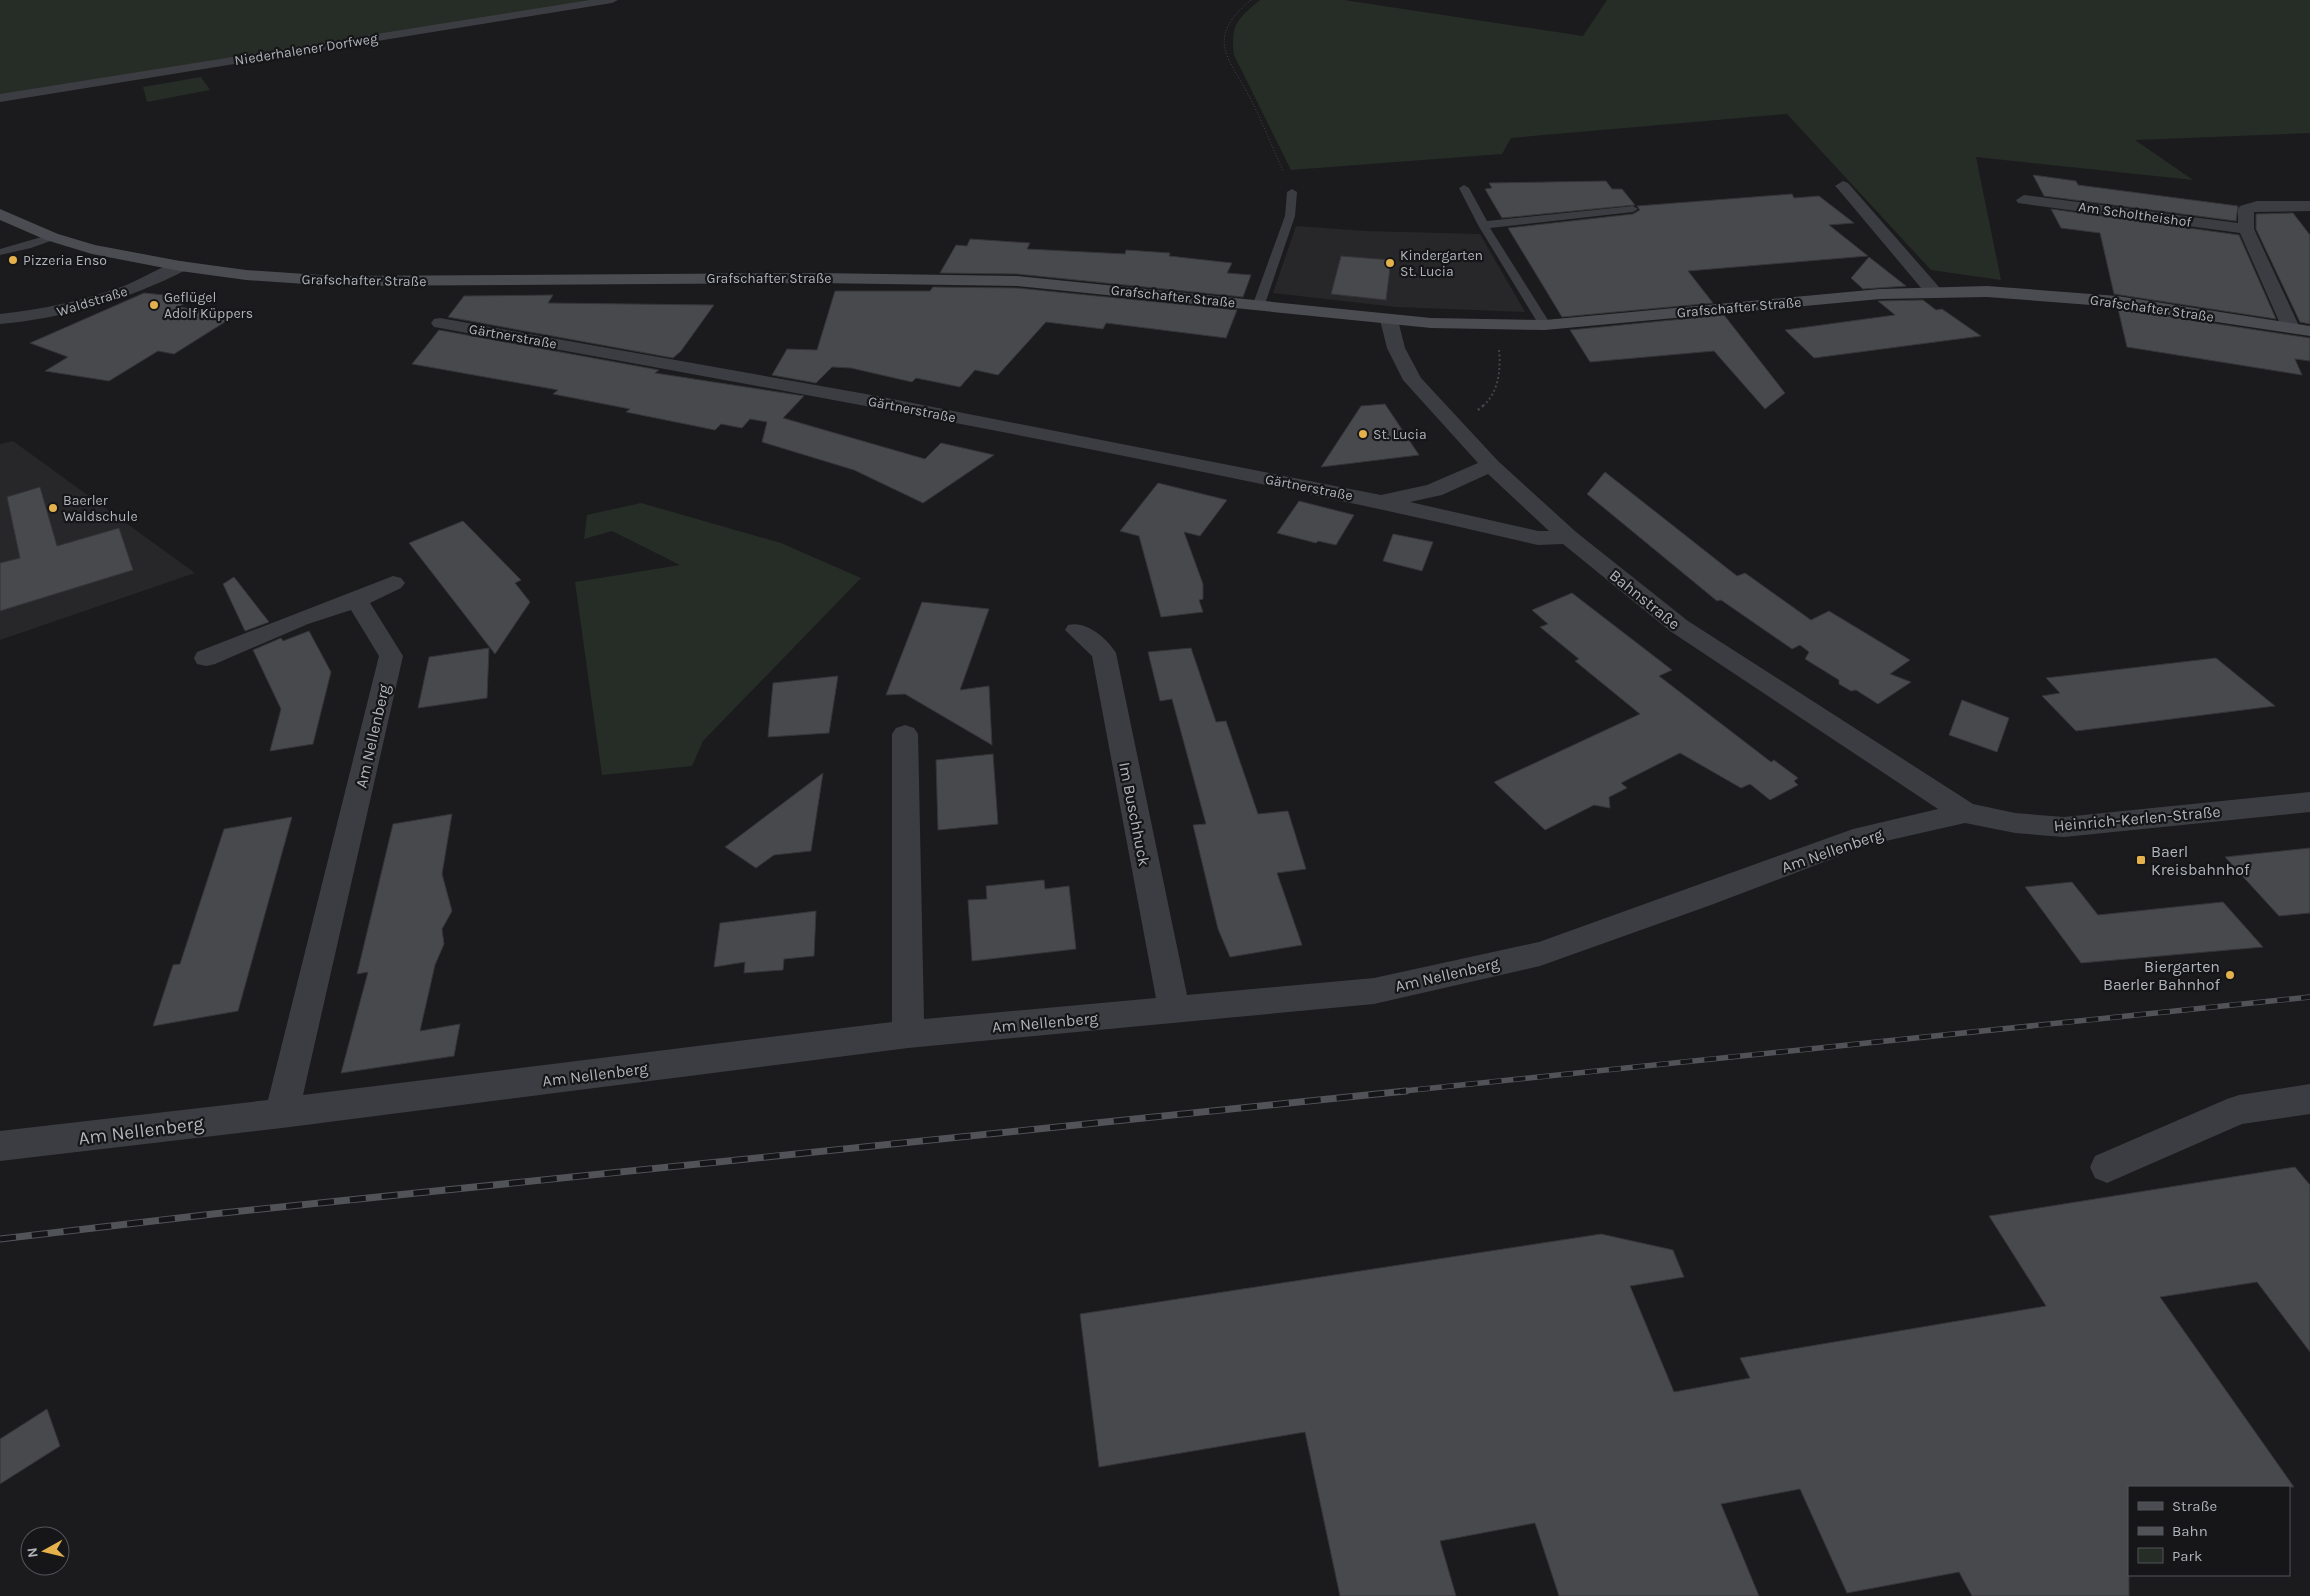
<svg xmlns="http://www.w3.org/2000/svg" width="2310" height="1596" viewBox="0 0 2310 1596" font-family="Karla,sans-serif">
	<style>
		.built { fill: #27272a }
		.green { fill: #252d26 }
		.building { fill: #48494d; stroke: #353539 }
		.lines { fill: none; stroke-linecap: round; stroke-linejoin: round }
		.path-far2 { stroke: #424449; stroke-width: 1; stroke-dasharray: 1 2; stroke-linecap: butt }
		.path-far1 { stroke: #424449; stroke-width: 2; stroke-dasharray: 2 2.5; stroke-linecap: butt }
		.path { stroke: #424449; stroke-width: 2.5; stroke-dasharray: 2 3; stroke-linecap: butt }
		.service { fill: #3c3d42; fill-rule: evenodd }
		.minor { fill: #3c3d42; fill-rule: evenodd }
		.secondary { fill: #4a4c52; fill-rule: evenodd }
		.rail-far1-casing { stroke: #515359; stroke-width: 5.5 }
		.rail-casing { stroke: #515359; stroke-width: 7 }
		.rail-far1 { stroke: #161618; stroke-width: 4; stroke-dasharray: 12; stroke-linecap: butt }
		.rail { stroke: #161618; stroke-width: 5; stroke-dasharray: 16; stroke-linecap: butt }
		.poi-dot { fill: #e4b14c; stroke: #161618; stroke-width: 2 }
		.labels { text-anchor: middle; stroke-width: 4.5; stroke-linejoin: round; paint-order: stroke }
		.far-street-label { font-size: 14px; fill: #afb3bb; stroke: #161618 }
		.far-poi-label { font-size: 14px; fill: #afb3bb; stroke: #161618; text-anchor: start }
		.street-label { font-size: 16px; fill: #afb3bb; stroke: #161618 }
		.poi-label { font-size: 16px; fill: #afb3bb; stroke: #161618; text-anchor: start }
		.near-street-label { font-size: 19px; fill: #afb3bb; stroke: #161618 }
	</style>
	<rect width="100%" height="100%" fill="#1b1b1d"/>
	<path class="built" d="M1296 226 1366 231 1480 234 1525 312 1396 307 1273 293Z
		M13 441 195 573 0 640V444Z"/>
	<path class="green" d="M0 0H596L0 95Z
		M1260 0H1344L1583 36 1607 0H2310V133L2135 140 2193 180 1976 157 2001 280 1931 270 1787 114 1511 138 1502 154 1291 170 1234 55C1230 25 1238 18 1260 0Z
		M201 77 210 90 147 102 143 87Z
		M641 503 781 543 861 578 703 741 692 766 602 775 575 582 680 565 612 531 584 539 587 515Z"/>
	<path class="building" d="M2033 175 2076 181 2078 185 2238 206 2236 221 2044 196Z
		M1606 181 1612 189H1622L1635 205 1502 218 1485 189 1492 188 1489 183Z
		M1792 194 1794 198 1819 196 1854 223 1829 225 1868 256 1688 271 1713 303 1562 317 1508 228 1633 214 1640 210 1637 206Z
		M2051 209 2239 235 2276 319 2114 294 2100 233 2061 228Z
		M2293 213 2310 235V324L2300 322 2256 229V214Z
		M970 239 1030 243 1027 249 1125 254 1126 250 1170 253 1169 256 1232 263 1227 273 1251 275 1243 297 1017 274 940 273 956 245 967 246Z
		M1341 256 1391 260 1386 300 1331 294Z
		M1869 257 1906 286 1863 289 1851 278Z
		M933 287 1017 288 1237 310 1226 338 1106 323 1103 329 1046 322 998 375 975 370 960 387 916 378 912 382 851 368 832 367 816 383 772 375 787 349 817 350 835 291H930Z
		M144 293 194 298 178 307 236 315 174 354 158 351 109 381 45 371 68 357 30 343Z
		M553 295 548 303 714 305 681 351 673 358 448 317 464 296Z
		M1923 300 1936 310 1942 309 1981 336 1814 358 1785 330 1895 315 1878 301Z
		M2118 309 2310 338V361L2295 359 2302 375 2127 347Z
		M1724 315 1785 393 1765 409 1714 351 1590 362 1570 330Z
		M439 330 659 370 655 373 804 396 783 418 925 459 941 443 994 455 923 503 854 470 762 442 767 422 750 419 742 428 721 424 715 430 626 412 630 409 553 394 558 390 412 364Z
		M1385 404 1419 455 1321 467 1361 406Z
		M1605 472 1737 576 1745 573 1811 620 1829 611 1910 660 1890 674 1911 682 1878 704 1856 690 1851 691 1839 684V680L1805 659 1809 652 1800 645 1792 649 1721 600 1717 601 1587 494Z
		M1158 483 1227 500 1200 536 1184 532 1203 584V599L1199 600 1203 612 1161 617 1139 536 1120 531Z
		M40 487 57 546 119 528 133 570 0 611V563L20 558 7 497Z
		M1299 501 1354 515 1336 545 1318 541 1316 543 1277 533Z
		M463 521 521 580 515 583 530 602 495 654 409 543Z
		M1393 534 1433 542 1422 571 1383 561Z
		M234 577 269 622 245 631 223 584Z
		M1572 593 1672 670 1659 676 1771 762 1774 760 1798 778 1794 781 1798 785 1770 800 1750 784 1741 788 1680 753 1621 783 1627 788 1609 797 1610 808 1594 805 1545 830 1494 782 1640 714 1575 661 1579 659 1540 627 1548 624 1532 610Z
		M922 602 989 609 960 690 989 686 992 745 905 694 886 695Z
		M309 631 331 672 313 744 270 751 281 709 253 650 281 638 283 641Z
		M489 648 487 698 418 708 429 657Z
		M1191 648 1216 722 1226 721 1258 814 1288 811 1306 869 1277 873 1302 945 1230 957 1218 929 1193 825 1206 824 1172 699 1160 701 1148 652Z
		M2216 658 2275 706 2076 731 2042 696 2060 693 2046 678Z
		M838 676 829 733 768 737 773 683Z
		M1962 700 2009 718 1997 752 1949 735Z
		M993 754 998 824 938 830 936 760Z
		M823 773 811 851 774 855 756 868 725 847Z
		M452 814 442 874 452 911 442 929 444 944 435 965 420 1031 460 1024 454 1056 341 1073 368 972 357 974 393 824Z
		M292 817 238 1011 153 1026 173 965 180 964 224 829Z
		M2310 848V913L2279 916 2225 857Z
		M1044 880 1045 889 1069 886 1076 949 972 961 968 900 987 899 986 886Z
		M2072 882 2098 915 2223 902 2263 947 2081 963 2025 887Z
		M816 911 814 956 784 959 783 970 744 973 745 962 714 967 720 923Z
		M2295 1167 2310 1185V1352L2257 1282 2160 1297 2294 1487H2129V1596H1972L1959 1572 1847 1593 1800 1489 1721 1504 1759 1596H1559L1535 1523 1440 1541 1456 1596H1340L1305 1432 1099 1467 1080 1314 1601 1234 1673 1250 1684 1277 1630 1286 1674 1392 1750 1378 1740 1358 2046 1306 1989 1216Z
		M47 1409 60 1446 0 1484V1439Z"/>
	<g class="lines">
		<path class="path-far2" d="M1251 0C1203 40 1230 58 1251 100 1263 123 1272 147 1283 171"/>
		<path class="path-far1" d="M1483 406C1499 392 1501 369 1499 349"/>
		<path class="path" d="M1478 410 1485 404"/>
		<path class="service" d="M1464 185 1469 188 1487 221 1633 206 1638 209 1633 212 1490 228 1551 325 1545 329 1539 325 1478 225 1459 188Z
			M1292 189 1297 192 1295 216 1265 304 1259 308 1255 307 1253 304 1285 216 1287 192Z
			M52 234 58 237 56 239 31 248 0 255V249Z"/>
		<path class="minor" d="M590 0H618L612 3 0 102V94Z
			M1843 181 1848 183 1939 287 1942 291 1939 295H1927L1838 189 1835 186Z
			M2024 195 2238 223V209L2240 206 2257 201H2310V211L2254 212V229L2300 328 2297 332H2285L2282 328 2240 233 2018 203 2016 200Z
			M180 261 186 262 188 266 186 270C127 300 66 318 0 324V314C43 309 83 301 124 286 142 279 161 266 180 261Z
			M1389 315 1395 316 1398 320 1405 348 1421 378 1498 461 1576 532 1688 621 1973 804 2015 813 2064 817 2310 792V812L2064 837 2015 833 1965 823 1868 845 1711 905 1540 966 1374 1004 908 1048 282 1128 0 1161V1131L268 1100 379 656 351 610 308 624 215 664 206 666 197 664 194 658 197 652 393 576 401 578 405 583 401 588 370 603 403 656 303 1095 892 1022V734L896 728 905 725 914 728 918 734 924 1019 1156 998 1092 656 1065 630 1068 625C1086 620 1107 638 1116 653L1187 995 1374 978 1539 942 1853 829 1938 809 1670 631 1563 544 1538 545C1175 460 807 395 440 328L434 327 431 323 434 319 440 318 877 396 1381 495 1427 485 1478 463 1403 380 1387 348 1380 320 1383 316ZM1488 474 1549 531H1538L1410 502 1442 495Z
			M2310 1084V1114L2242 1124 2107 1183 2095 1178 2090 1167 2095 1156 2227 1099 2239 1095Z"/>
		<path class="secondary" d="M0 209 58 234 95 245 180 261 246 270 335 276 818 273 1017 276 1431 318 1545 320 1880 289 1987 286 2117 296 2310 326V336L2117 307 1987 297 1880 299 1545 330 1431 328 1017 286 818 283 335 286 246 280 180 271 92 254 46 240 0 220Z"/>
		<g class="rail-far1-casing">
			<path id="rail-far1" d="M1394 1092 2310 997"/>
		</g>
		<g class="rail-casing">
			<path id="rail" d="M0 1239 213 1214 1406 1091"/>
		</g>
		<use href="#rail-far1" class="rail-far1"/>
		<use href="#rail" class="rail"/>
	</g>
	<g class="poi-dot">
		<circle cx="13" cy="260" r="5"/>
		<circle cx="1390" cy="263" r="5"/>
		<circle cx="154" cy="305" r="5"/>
		<circle cx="1363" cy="434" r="5"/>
		<circle cx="53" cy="508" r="5"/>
		<rect x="2136" y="855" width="10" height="10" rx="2.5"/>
		<circle cx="2230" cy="975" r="5"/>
	</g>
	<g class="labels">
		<g class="far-street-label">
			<text transform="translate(306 49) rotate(-9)" y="5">Niederhalener Dorfweg</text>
			<text transform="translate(2135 214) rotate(8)" y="5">Am Scholtheishof</text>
			<text x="769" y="283">Grafschafter Straße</text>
			<text transform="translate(364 280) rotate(1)" y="5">Grafschafter Straße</text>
			<text transform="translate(1173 296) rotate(6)" y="5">Grafschafter Straße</text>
			<text transform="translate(92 301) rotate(-17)" y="5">Waldstraße</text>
			<text transform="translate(1739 307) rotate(-5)" y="5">Grafschafter Straße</text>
			<text transform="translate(2152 308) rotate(8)" y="5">Grafschafter Straße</text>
			<text transform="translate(513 336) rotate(10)" y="5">Gärtnerstraße</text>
			<text transform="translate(912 409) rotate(11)" y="5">Gärtnerstraße</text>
			<text transform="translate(1309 487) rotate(11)" y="5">Gärtnerstraße</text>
		</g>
		<g class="far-poi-label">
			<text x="1400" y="260">Kindergarten<tspan x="1400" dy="16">St. Lucia</tspan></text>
			<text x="23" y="265">Pizzeria Enso</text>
			<text x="164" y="302">Geflügel<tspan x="164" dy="16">Adolf Küppers</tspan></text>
			<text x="1373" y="439">St. Lucia</text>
			<text x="63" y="505">Baerler<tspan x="63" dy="16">Waldschule</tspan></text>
		</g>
		<g class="street-label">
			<text transform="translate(1645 599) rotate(39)" y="6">Bahnstraße</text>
			<text transform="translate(372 736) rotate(-77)" y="6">Am Nellenberg</text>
			<text transform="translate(1135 814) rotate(79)" y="6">Im Buschhuck</text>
			<text transform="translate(2137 818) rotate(-5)" y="6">Heinrich-Kerlen-Straße</text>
			<text transform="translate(1832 850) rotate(-19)" y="6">Am Nellenberg</text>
			<text transform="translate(1447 974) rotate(-13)" y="6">Am Nellenberg</text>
			<text transform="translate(1045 1022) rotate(-5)" y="6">Am Nellenberg</text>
			<text transform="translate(595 1074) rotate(-7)" y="6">Am Nellenberg</text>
		</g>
		<g class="poi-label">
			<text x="2151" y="857">Baerl<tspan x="2151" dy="18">Kreisbahnhof</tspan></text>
			<text x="2220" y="972" text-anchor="end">Biergarten<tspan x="2220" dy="18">Baerler Bahnhof</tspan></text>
		</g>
		<g class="near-street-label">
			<text transform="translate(141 1130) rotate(-7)" y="7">Am Nellenberg</text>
		</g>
	</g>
	<rect x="2128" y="1486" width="162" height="90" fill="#161618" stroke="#535559"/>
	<rect x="2138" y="1502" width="25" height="8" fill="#4a4c52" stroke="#535559"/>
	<text x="2172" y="1511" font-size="15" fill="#afb3bb">Straße</text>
	<rect x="2138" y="1527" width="25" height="8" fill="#515359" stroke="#535559"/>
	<text x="2172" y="1536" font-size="15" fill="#afb3bb">Bahn</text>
	<rect x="2138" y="1548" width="25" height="15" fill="#252d26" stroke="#535559"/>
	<text x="2172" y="1561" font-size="15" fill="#afb3bb">Park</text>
	<g transform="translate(45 1551) rotate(262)"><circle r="24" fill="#161618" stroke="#535559"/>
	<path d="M0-4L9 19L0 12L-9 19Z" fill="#e4b14c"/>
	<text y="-8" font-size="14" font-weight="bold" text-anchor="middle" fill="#afb3bb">N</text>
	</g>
</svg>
